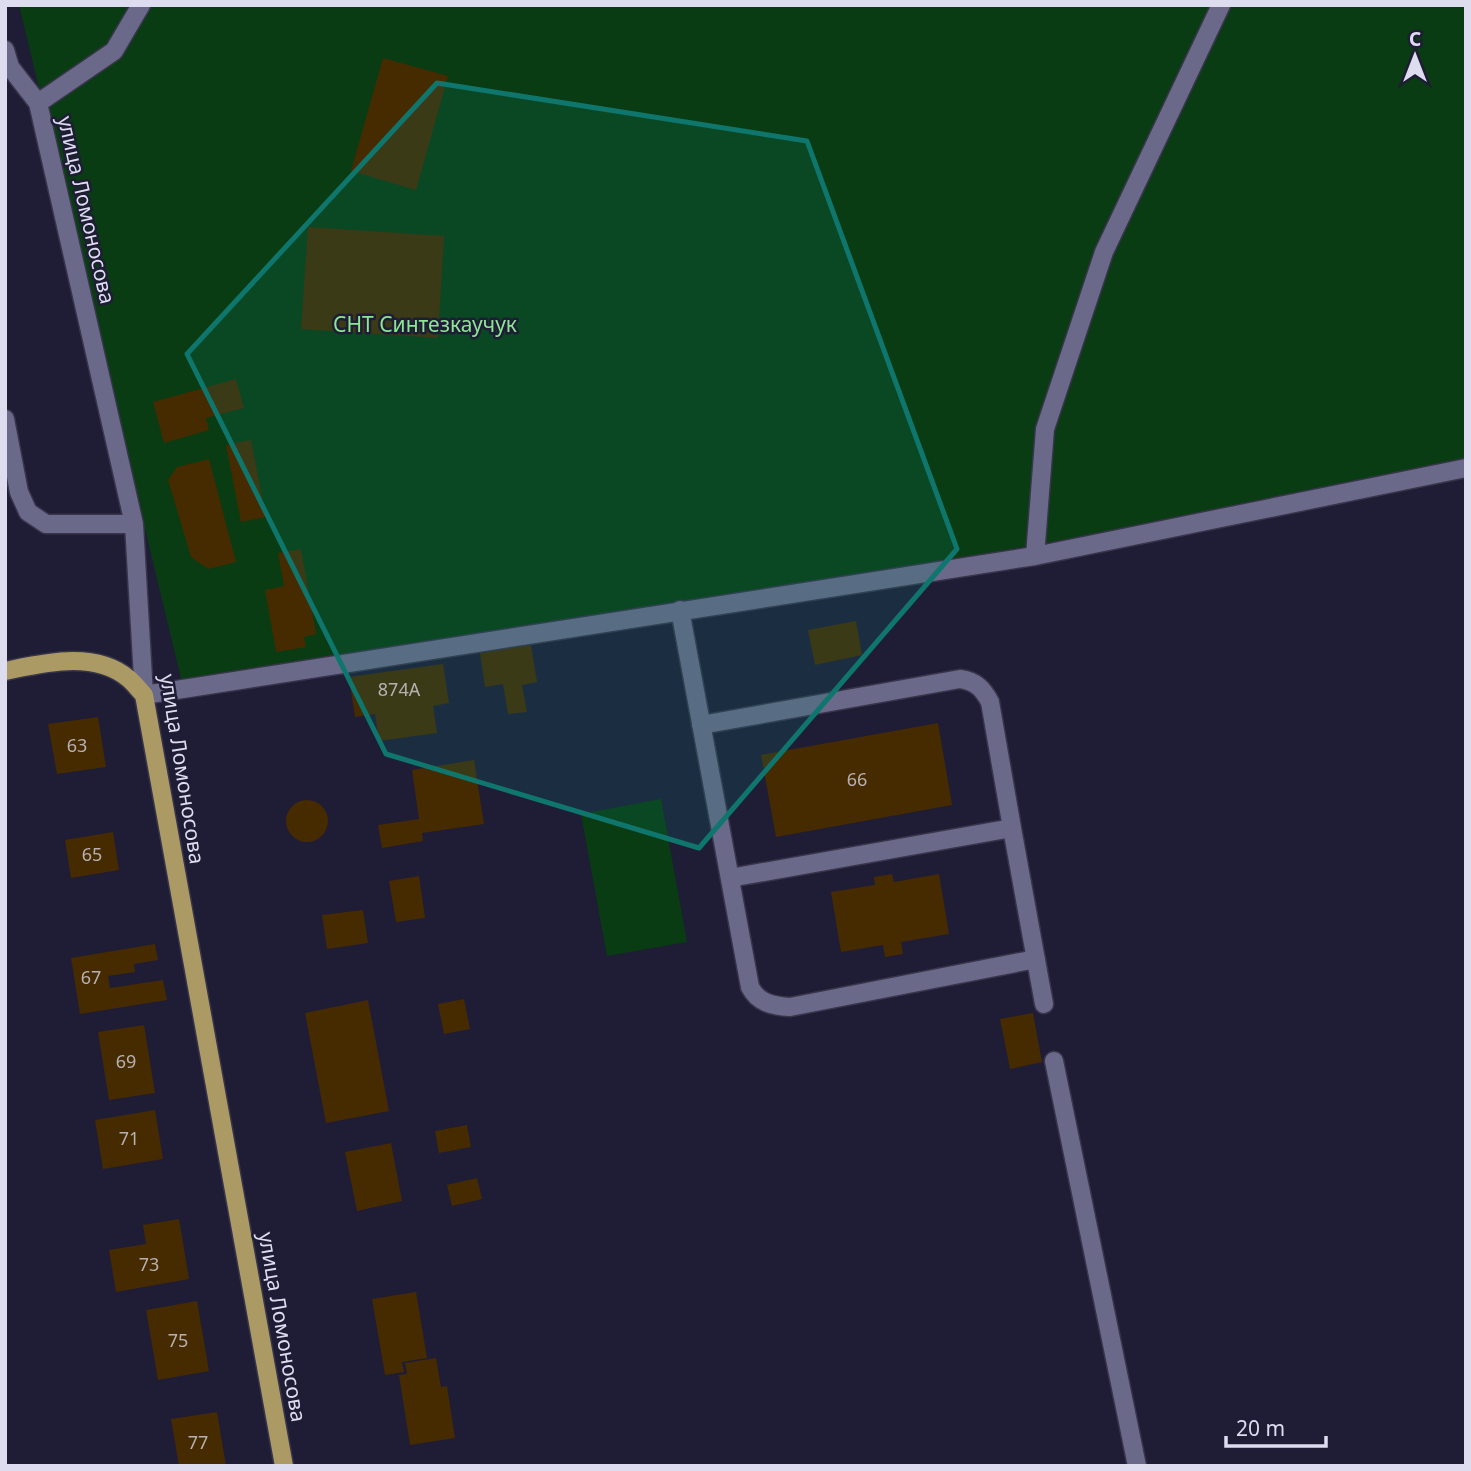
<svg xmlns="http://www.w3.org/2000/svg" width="1471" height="1471" viewBox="0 0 1471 1471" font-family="'Noto Sans',sans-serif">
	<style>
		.green { fill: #093c12 }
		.building { fill: #462b00 }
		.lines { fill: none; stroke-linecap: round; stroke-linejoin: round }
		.minor-casing { stroke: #38354b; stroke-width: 21 }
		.major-casing { stroke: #38354b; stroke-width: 21 }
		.minor { stroke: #6b6989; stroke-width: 18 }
		.major { stroke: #ac9a64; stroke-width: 18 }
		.marked { fill: #0f766e; fill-opacity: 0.2; stroke: #0f766e; stroke-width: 5; stroke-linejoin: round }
		.labels { text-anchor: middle; stroke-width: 5; stroke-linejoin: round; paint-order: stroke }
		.number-label { font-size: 18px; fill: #b7b0b3 }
		.street-label { font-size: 21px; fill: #ddddef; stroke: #1f1c36 }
		.park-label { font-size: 21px; fill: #8ce691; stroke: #1f1c36 }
	</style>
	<rect width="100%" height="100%" fill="#1f1c36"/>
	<path class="green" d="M19 5H1466V471L184 691Z
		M661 799 687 942 607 956 581 814Z"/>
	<path class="building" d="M383 58 448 76 416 190 351 171Z
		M308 227 444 236 438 338 301 329Z
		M236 379 244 408 206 418 209 430 164 443 153 402Z
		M251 440 266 517 241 522 226 445Z
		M209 459 236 562 208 569 191 557 168 480 177 467Z
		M301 549 316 634 304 637 306 647 276 652 265 590 284 586 278 553Z
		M856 621 862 655 815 665 808 630Z
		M531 645 537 682 522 685 527 712 508 714 503 684 485 687 480 653Z
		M443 664 449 703 433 706 437 733 379 741 375 714 355 717 349 677Z
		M98 717 106 767 57 774 48 724Z
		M938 723 952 805 776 837 761 755Z
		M474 760 484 824 422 833 423 841 382 848 378 825 419 819 412 770Z
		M286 821a21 21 0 1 1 42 0a21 21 0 1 1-42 0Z
		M113 832 119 870 71 878 65 840Z
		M892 874 894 882 939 874 949 934 901 942 903 954 885 957 883 945 841 952 831 892 875 885 874 877Z
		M419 876 425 918 396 922 389 881Z
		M363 910 368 943 327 949 322 915Z
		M155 944 158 960 134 964 135 972 108 976 110 988 163 980 167 1000 80 1014 71 958Z
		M464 999 470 1029 444 1034 438 1004Z
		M368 1000 389 1111 326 1123 305 1013Z
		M1033 1013 1042 1062 1010 1069 1000 1019Z
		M144 1025 155 1093 109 1100 98 1032Z
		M155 1110 163 1159 103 1169 95 1120Z
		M467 1125 471 1147 439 1153 435 1131Z
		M391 1143 402 1201 357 1211 345 1152Z
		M477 1178 482 1199 452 1206 447 1185Z
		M179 1219 189 1279 116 1292 109 1250 146 1244 143 1225Z
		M416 1292 427 1358 402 1362 404 1372 385 1375 372 1299Z
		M197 1301 209 1371 158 1380 146 1310Z
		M436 1358 441 1387 447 1386 455 1438 410 1445 399 1375 407 1374 405 1363Z
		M217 1412 226 1466H179L171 1419Z"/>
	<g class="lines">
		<g class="minor-casing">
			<path id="minor" d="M5 50 10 67 38 103 134 524 144 695 1035 556 1466 468
				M38 103 114 51 141 5
				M5 419 19 492 28 512 46 524H134
				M1035 556 1045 429 1104 252 1221 5
				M680 610 750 987C758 1003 773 1006 790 1007L1036 959
				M701 725 960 679C976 681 983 689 990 702L1012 828 1044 1004
				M730 878 1012 828
				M1054 1061 1137 1466"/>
		</g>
		<g class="major-casing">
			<path id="major" d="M5 671C44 663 95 650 129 679 134 683 139 690 144 695L284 1466"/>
		</g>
		<use href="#minor" class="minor"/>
		<use href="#major" class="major"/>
	</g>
	<path class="marked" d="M437 83 807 141 957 549 699 848 386 754 187 354Z"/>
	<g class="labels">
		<g class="number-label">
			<text x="399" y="696">874А</text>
			<text x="77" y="752">63</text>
			<text x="857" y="786">66</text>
			<text x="92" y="861">65</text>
			<text x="91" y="984">67</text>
			<text x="126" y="1068">69</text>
			<text x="129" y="1145">71</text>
			<text x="149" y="1271">73</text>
			<text x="178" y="1347">75</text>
			<text x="198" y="1449">77</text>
		</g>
		<g class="street-label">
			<text transform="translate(86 210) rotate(77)" y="7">улица Ломоносова</text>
			<text transform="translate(182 769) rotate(81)" y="7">улица Ломоносова</text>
			<text transform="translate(282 1327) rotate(80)" y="7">улица Ломоносова</text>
		</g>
		<g class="park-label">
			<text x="425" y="332">СНТ Синтезкаучук</text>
		</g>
	</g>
	<rect width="1471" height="1471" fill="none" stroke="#ddddef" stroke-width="14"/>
	<g transform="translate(1415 56)" stroke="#1f1c36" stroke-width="5" paint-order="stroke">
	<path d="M0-5L12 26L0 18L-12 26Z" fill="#ddddef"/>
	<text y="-10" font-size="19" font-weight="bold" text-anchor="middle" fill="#ddddef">С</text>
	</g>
	<path d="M1226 1436v10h100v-10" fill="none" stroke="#ddddef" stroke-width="3.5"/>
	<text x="1236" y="1436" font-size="21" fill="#ddddef" stroke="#1f1c36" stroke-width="5" paint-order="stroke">20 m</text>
</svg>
